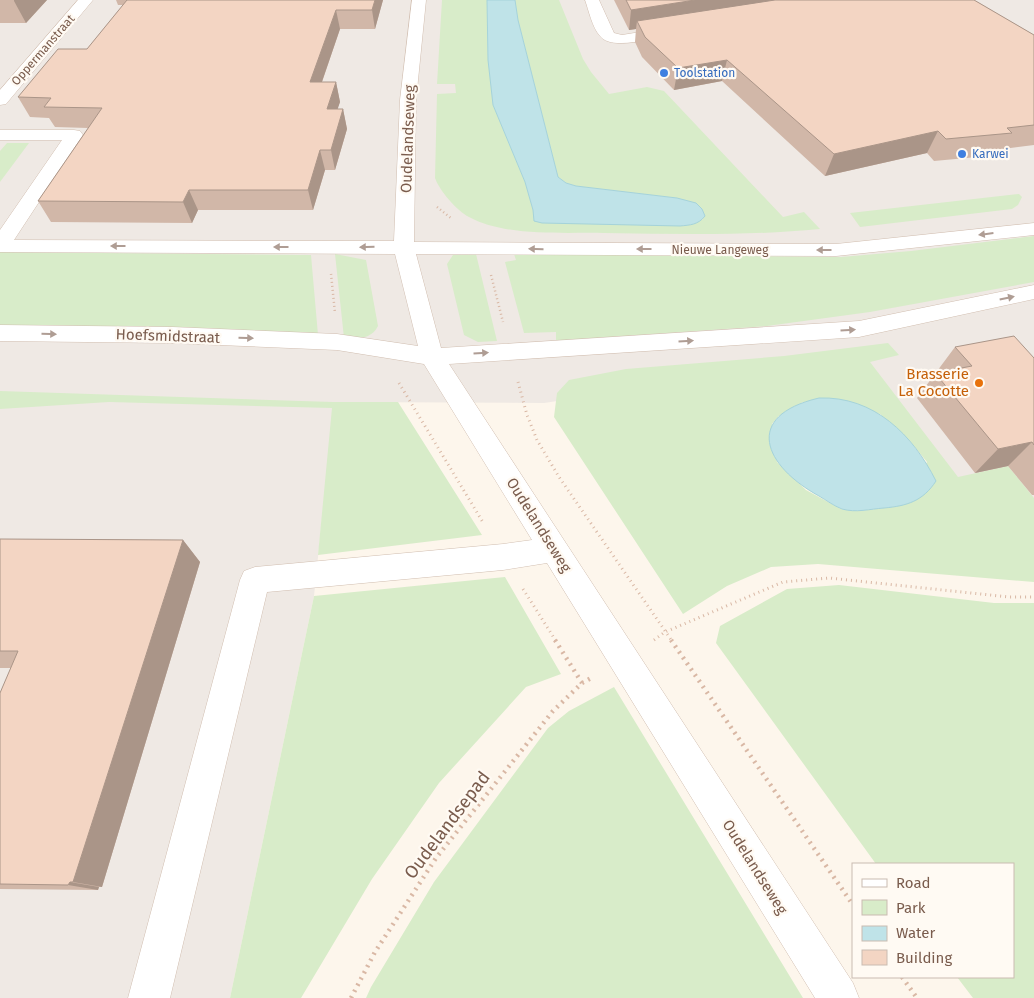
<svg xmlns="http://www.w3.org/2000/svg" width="1034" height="998" viewBox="0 0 1034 998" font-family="'Fira Sans',sans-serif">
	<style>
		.industrial { fill: #efe9e4 }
		.green { fill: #d8ecc9; fill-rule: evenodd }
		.water { fill: #bfe3e8; stroke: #a5d3da }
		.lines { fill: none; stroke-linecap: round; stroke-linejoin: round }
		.minor-casing { stroke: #d1beb0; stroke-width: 1 }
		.path-far2 { stroke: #d9b8a5; stroke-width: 2.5; stroke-dasharray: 1 3; stroke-linecap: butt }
		.path-far1 { stroke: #d9b8a5; stroke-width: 3; stroke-dasharray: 1 4; stroke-linecap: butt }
		.path { stroke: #d9b8a5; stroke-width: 4.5; stroke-dasharray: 2 5; stroke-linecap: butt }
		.minor { fill: #fff; fill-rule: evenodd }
		.wall { fill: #d1b7a8 }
		.shaded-wall { fill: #aa9588 }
		.building { fill: #f3d5c3; stroke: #aa9588 }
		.oneway { fill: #af9d94 }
		.shop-dot { fill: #3f7fe0; stroke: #fffaf3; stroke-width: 2 }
		.food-dot { fill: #e8710a; stroke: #fffaf3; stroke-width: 2 }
		.labels { text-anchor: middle; stroke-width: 4.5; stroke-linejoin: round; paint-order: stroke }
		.far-street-label { font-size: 12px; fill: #7a5c4d; stroke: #fffaf3 }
		.far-shop-label { font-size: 12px; fill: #366cbe; stroke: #fffaf3; text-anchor: start }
		.street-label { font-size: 15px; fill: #7a5c4d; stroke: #fffaf3 }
		.food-label { font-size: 15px; fill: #c56008; stroke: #fffaf3; text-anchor: end }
		.near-street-label { font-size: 18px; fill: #7a5c4d; stroke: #fffaf3 }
	</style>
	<rect width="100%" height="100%" fill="#fdf6ec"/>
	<path class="industrial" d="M0 0H1034V520L964 505 851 357 544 403 334 402 314 596 230 998H0Z"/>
	<path class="green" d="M442 0H487L488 60 493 105 525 182 533 210 702 220 705 216 702 209 677 198 576 186 566 183 558 177 518 20 515 0H559L583 59 591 72 609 94 647 87 664 91 783 217 804 212 820 229C748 236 676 234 604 233 562 232 506 237 469 217 457 211 439 190 435 178L437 94 456 93 455 84H437Z
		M7 143H29L0 182V151Z
		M1019 194 1022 197 1018 205 1012 209 860 227 850 213Z
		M1034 236V282L870 312 767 326 556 341V332L524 333 505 262 516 260 514 254 841 257 911 251Z
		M0 252 311 255 318 335 0 325Z
		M335 254 366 260 378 326C371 340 358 338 344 338Z
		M476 254 497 341 478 342 464 335 447 264 453 255Z
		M888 343 899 355 870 362 958 477 1008 466 1034 498V582L818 564 771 567 727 586 683 614 554 417 557 393 569 380 626 369 784 356ZM803 402 880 414 908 439 927 462 899 506 859 511 841 509 806 490 777 462 772 424 779 416Z
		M0 391 333 402H398L482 535 318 555 332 408 109 402 0 409Z
		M505 577 561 674 526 687 439 783 372 879 301 998H230L314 596Z
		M839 585 994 603H1034V998H973L957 977H1013V864H876L716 643 720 626 787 589Z
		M614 687 803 998H366L371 987 434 882 548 728 569 711Z"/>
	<path class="water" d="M487 0H515L518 20 558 177 566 183 576 186 677 198 696 203 702 209 705 216C698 225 690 225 680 226L542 223 534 221 533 210 525 182 493 105 488 60Z
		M819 398C874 396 913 435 936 481 923 501 907 506 884 508 870 509 856 513 842 509 834 506 826 500 819 496 764 466 742 416 819 398Z"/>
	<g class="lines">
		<g class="minor-casing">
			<path id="minor" d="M78 0H93L6 104 0 105V90Z
				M412 0H426L416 100 414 242 836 244 1034 223V235L836 256 416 254 441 348 859 321 1034 285V299L859 337 449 364 853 983 859 998H815L547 563 503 570 267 592 170 998H128L240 580 244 571 255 567 503 544 532 540 424 364 337 350 172 343 0 341V325L172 327 337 334 418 346 395 254 0 252V230L62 140H0V130H74L80 131 83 135 14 240 394 241 400 100Z
				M585 0H599L614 33 622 35 671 27 676 28 678 31 676 34 671 35C654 38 611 51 600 36 592 27 589 11 585 0Z"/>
		</g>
		<path class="path-far2" d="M437 207 452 219
			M331 274 335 313
			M491 275 503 322"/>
		<path class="path-far1" d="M518 382 527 415 537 440 559 477 672 641
			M399 383 484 524
			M523 589 556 641
			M654 640 665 632 783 582 829 578 1009 597H1034"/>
		<path class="path" d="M555 640 582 683
			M671 640 853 905
			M902 977 917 998
			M351 998 375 952 436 858 553 711 582 683 593 677"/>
		<use href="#minor" class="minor"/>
	</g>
	<path class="wall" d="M0 0H47L26 23H0Z
		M116 0H383L375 29H340L322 82H336L340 102 337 109H343L347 129 335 170H325L313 210H198L192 223 51 222 38 201 88 128 55 127 49 118 30 117 18 97 87 49 123 5H118Z
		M614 0H974L1034 35V145L1003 149 999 155 934 161 927 153 825 176 722 81 674 90 642 57 635 42 636 29 629 30Z
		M955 347 1034 358V495H1032L1008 466 975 473 917 398Z
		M0 539 183 540 200 562 102 887H99L98 890 0 889V693L11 668H0Z"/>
	<path class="shaded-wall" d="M14 0H47L26 23 14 1Z
		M375 0H383L375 29 372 10Z
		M695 0H820L637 21 636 29 629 30 631 10Z
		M336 10 340 29 315 102 310 82Z
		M727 60 722 81 674 90 678 68Z
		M336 82 340 102 331 129 327 109Z
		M343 109 347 129 335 170 331 150Z
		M938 131 927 153 825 176 834 154Z
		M320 150 325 170 313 210 308 190Z
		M189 190 198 210 192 223 183 202Z
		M1032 442 1008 466 975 473 998 449Z
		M183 540 200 562 102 887 73 882Z
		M70 882 99 887 98 890 68 885Z"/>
	<path class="building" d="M127 0H375L372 10H336L310 82H336L327 109H343L331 150H320L308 190H189L183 202 38 201 102 108 44 107 51 98 18 97 58 49H87Z
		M626 0H695L631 10Z
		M775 0H974L1034 35V125L1007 128 1012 133 946 139 938 131 834 154 727 60 678 68 645 37 637 21Z
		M1014 336 1034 358V445L1032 442 998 449 935 373 972 366 955 347Z
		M0 539 183 540 73 882H70L68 885 0 884V693L18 651H0Z"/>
	<defs><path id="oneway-solid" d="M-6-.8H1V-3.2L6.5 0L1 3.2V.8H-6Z" transform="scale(1.25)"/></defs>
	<g class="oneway">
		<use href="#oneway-solid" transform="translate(986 234) rotate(173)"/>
		<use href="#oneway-solid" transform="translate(118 246) rotate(-180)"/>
		<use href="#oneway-solid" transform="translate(281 247) rotate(-180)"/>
		<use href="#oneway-solid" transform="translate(367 247) rotate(179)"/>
		<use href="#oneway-solid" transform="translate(536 249) rotate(-179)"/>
		<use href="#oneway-solid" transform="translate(644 249) rotate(-180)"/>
		<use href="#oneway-solid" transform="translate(824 250) rotate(-180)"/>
		<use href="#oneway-solid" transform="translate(1007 298) rotate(-12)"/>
		<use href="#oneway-solid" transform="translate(848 330) rotate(-4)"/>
		<use href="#oneway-solid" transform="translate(49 334) rotate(1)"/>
		<use href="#oneway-solid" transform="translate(246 338) rotate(2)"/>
		<use href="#oneway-solid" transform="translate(686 341) rotate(-4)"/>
		<use href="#oneway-solid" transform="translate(481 353) rotate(-4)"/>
	</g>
	<g class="shop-dot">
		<circle cx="664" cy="73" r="5"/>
		<circle cx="962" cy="154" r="5"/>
	</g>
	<circle class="food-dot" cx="979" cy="383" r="5"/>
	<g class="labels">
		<g class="far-street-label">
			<text transform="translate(43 50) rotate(-49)" y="4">Oppermanstraat</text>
			<text x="720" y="254">Nieuwe Langeweg</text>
		</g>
		<g class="far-shop-label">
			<text x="674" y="77">Toolstation</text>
			<text x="972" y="158">Karwei</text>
		</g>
		<g class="street-label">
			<text transform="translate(408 139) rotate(-88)" y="5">Oudelandseweg</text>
			<text transform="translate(168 336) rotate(2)" y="5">Hoefsmidstraat</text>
			<text transform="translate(539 525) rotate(58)" y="5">Oudelandseweg</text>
			<text transform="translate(755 867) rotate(58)" y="5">Oudelandseweg</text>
		</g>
		<g class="food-label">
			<text x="969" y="379">Brasserie<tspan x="969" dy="17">La Cocotte</tspan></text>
		</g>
		<g class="near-street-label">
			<text transform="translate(447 825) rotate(-53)" y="6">Oudelandsepad</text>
		</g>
	</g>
	<rect x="852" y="863" width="162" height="115" fill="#fffaf3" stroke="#cabbb1"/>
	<rect x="862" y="879" width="25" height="8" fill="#ffffff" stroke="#cabbb1"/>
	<text x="896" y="888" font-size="15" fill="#7a5c4d">Road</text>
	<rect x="862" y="900" width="25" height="15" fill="#d8ecc9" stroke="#cabbb1"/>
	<text x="896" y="913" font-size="15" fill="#7a5c4d">Park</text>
	<rect x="862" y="926" width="25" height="15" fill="#bfe3e8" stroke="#cabbb1"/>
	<text x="896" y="938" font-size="15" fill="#7a5c4d">Water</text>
	<rect x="862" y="950" width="25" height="15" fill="#f3d5c3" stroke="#cabbb1"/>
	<text x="896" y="963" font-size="15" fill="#7a5c4d">Building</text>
</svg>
